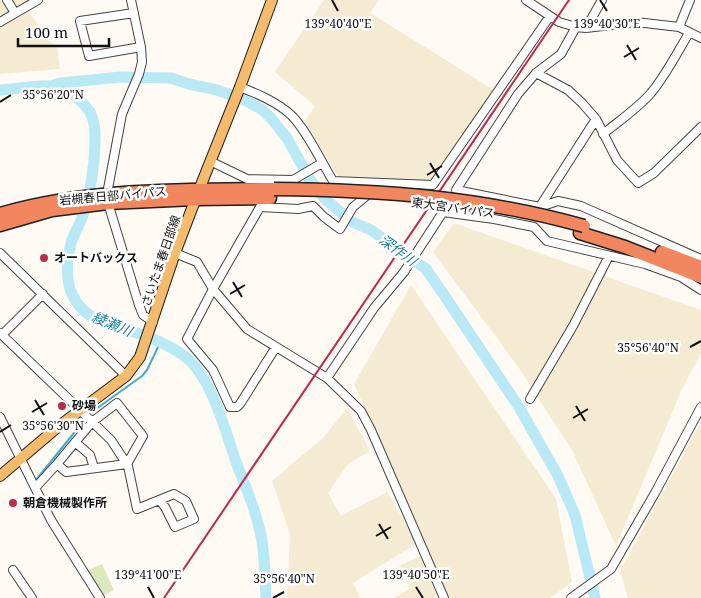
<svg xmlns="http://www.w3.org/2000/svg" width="701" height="598" viewBox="0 0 701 598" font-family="'Noto Serif','Noto Sans JP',serif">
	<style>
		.farmland { fill: #f5ebd3 }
		.green { fill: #dce9bc }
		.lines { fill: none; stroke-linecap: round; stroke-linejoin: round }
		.stream { stroke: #41adcb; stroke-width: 2 }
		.river { stroke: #b8e9f5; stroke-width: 11 }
		.minor-casing { stroke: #434343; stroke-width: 10 }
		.major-casing { stroke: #212121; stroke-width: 12 }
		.highway-casing { stroke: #212121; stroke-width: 15 }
		.minor { stroke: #fff; stroke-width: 8 }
		.major { stroke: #f5bb6c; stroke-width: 10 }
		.highway { stroke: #f1865f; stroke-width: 12 }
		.rail { stroke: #bd2a4c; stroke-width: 2 }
		.highway-bridge-casing { stroke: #212121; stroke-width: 15; stroke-linecap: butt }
		.highway-bridge { stroke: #f1865f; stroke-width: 12 }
		.ticks { fill: none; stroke: #101010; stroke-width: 2 }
		.poi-dot { fill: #bd2a4c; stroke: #fff; stroke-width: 2 }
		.labels { text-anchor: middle; stroke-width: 5; stroke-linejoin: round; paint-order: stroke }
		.street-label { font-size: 12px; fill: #101010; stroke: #fff }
		.poi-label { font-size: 12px; font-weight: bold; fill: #101010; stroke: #fff; text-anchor: start }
		.water-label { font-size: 14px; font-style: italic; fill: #1a7ea0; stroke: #fff }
		.ticks-label { font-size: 12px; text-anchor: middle; fill: #101010; stroke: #fff; stroke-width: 5; stroke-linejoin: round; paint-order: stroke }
	</style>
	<rect width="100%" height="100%" fill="#fffaf3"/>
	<path class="farmland" d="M0 0H39L27 8 46 38 57 47 60 69 0 74V26L6 23 0 13Z
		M324 0H379L370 13 494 90 434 182 338 177 305 121 315 106 275 72Z
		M454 223 701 310V353L682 389 616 546 572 450 519 368 433 252Z
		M411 285 556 499 572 582 550 598H449L354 384Z
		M347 408 370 451 348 464 328 493 341 516 387 492 417 543 353 583 360 598H287L290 534 272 481 324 437Z
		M701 422V598H628L620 571Z
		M420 556 437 596 434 598H394L411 588 399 566Z"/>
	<path class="green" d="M102 564 114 590 104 595 88 570Z"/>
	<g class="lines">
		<path class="stream" d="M89 414 142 376 147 370 160 343
			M36 480 86 418"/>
		<path class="river" d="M60 83C70 92 83 101 90 112 96 124 95 133 95 145 94 168 91 190 84 212 81 223 74 233 71 243 67 259 65 281 73 296 85 320 102 320 125 329 143 335 164 342 180 353 210 371 224 427 235 459 245 486 257 512 262 541 265 560 265 579 266 598
			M0 90 40 86H52L60 83 121 77 171 78 189 84 217 90 242 99 261 109 270 117 287 138 309 178 324 198 352 222 371 230 426 269 442 292 519 407 558 476 575 515 595 598"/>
		<g class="minor-casing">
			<path id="minor" d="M7 0 15 13
				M131 0 141 47 142 62 139 74 122 114 107 194 108 203 139 305 143 315 153 322
				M526 0 559 22 576 27 586 28 636 22 679 27 701 38
				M134 13 80 21 89 56 141 47
				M0 22 38 0
				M576 27 561 54 536 73 518 94 456 190 540 207 558 201 581 206 701 259
				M679 27 690 0
				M586 28 602 0
				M536 73 568 90 582 103 596 119 617 160 638 183 654 173 701 127
				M240 87C258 94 277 102 291 115 306 129 322 163 333 181L433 185 550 16
				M603 134C619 121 637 109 651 93 666 75 677 53 689 33
				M210 161 247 179 293 180 322 163
				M539 208 596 119
				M0 253 126 376
				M175 253 197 262 213 289 247 329 327 378 361 411 371 430 444 598
				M0 333 111 440 128 466 137 509 174 494 186 501 194 519 175 527 165 507 159 500
				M2 335 43 294
				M276 347 240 404 237 407H230L213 370 187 339 213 289 260 207 298 209 313 206 324 217 340 229 353 207 382 183
				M327 378 374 308 404 272 443 212 494 219 534 227 547 241 645 264 681 277 701 290
				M530 399 573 326 609 256
				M0 417 51 520 100 598
				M75 442 90 455 94 468
				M36 487 57 464 92 422 117 403 143 436 127 464 66 472 57 464
				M13 570 32 598
				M571 598 611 569 655 493 701 407"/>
		</g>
		<g class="major-casing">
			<path id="major" d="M0 476 59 426 126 376 140 357 175 253 199 190 240 87 272 0"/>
		</g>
		<g class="highway-casing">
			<path id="highway" d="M0 214C91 188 180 190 274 189
				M0 225 52 210 108 203 195 199 270 198
				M580 233 625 247 701 277
				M662 252 701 267"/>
		</g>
		<use href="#minor" class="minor"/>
		<use href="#major" class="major"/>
		<use href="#highway" class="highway"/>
		<path class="rail" d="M164 598 569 0"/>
		<g class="highway-bridge-casing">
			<path id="highway-bridge" d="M274 189C381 190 480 197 584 226"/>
		</g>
		<use href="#highway-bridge" class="highway-bridge"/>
	</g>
	<path class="ticks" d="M332 0 338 11M600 0 607 11M627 45 636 60M624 57 639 48M0 102 11 95M430 163 439 178M427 175 442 166M233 282 242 297M230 294 245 285M690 347 701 341M35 400 44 415M576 406 585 421M32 412 47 403M573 418 588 409M0 432 11 425M379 524 388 539M376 536 391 527M148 587 154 598M416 587 423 598M273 598 284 592"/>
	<g class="poi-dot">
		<circle cx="44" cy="258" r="5"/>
		<circle cx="62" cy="406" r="5"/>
		<circle cx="13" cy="503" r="5"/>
	</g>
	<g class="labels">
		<g class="street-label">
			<text transform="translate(113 196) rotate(-5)" y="4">岩槻春日部バイパス</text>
			<text transform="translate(453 208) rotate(8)" y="4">東大宮バイパス</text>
			<text transform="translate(161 261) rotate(-71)" y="4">さいたま春日部線</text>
		</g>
		<g class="poi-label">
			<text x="54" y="262">オートバックス</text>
			<text x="72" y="410">砂場</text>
			<text x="23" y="507">朝倉機械製作所</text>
		</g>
		<g class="water-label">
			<text transform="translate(398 250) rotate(36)" y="5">深作川</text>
			<text transform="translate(112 324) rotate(23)" y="5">綾瀬川</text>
		</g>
	</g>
	<g class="ticks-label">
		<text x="338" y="28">139°40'40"E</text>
		<text x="607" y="28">139°40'30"E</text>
		<text x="53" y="99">35°56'20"N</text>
		<text x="648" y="352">35°56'40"N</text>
		<text x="53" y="430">35°56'30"N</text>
		<text x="148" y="579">139°41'00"E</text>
		<text x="416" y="579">139°40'50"E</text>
		<text x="284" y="583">35°56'40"N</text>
	</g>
	<path d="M18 38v8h91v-8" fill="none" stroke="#101010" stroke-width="2.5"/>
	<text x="25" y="38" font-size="15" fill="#101010" stroke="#ffffff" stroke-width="4" paint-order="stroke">100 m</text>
</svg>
